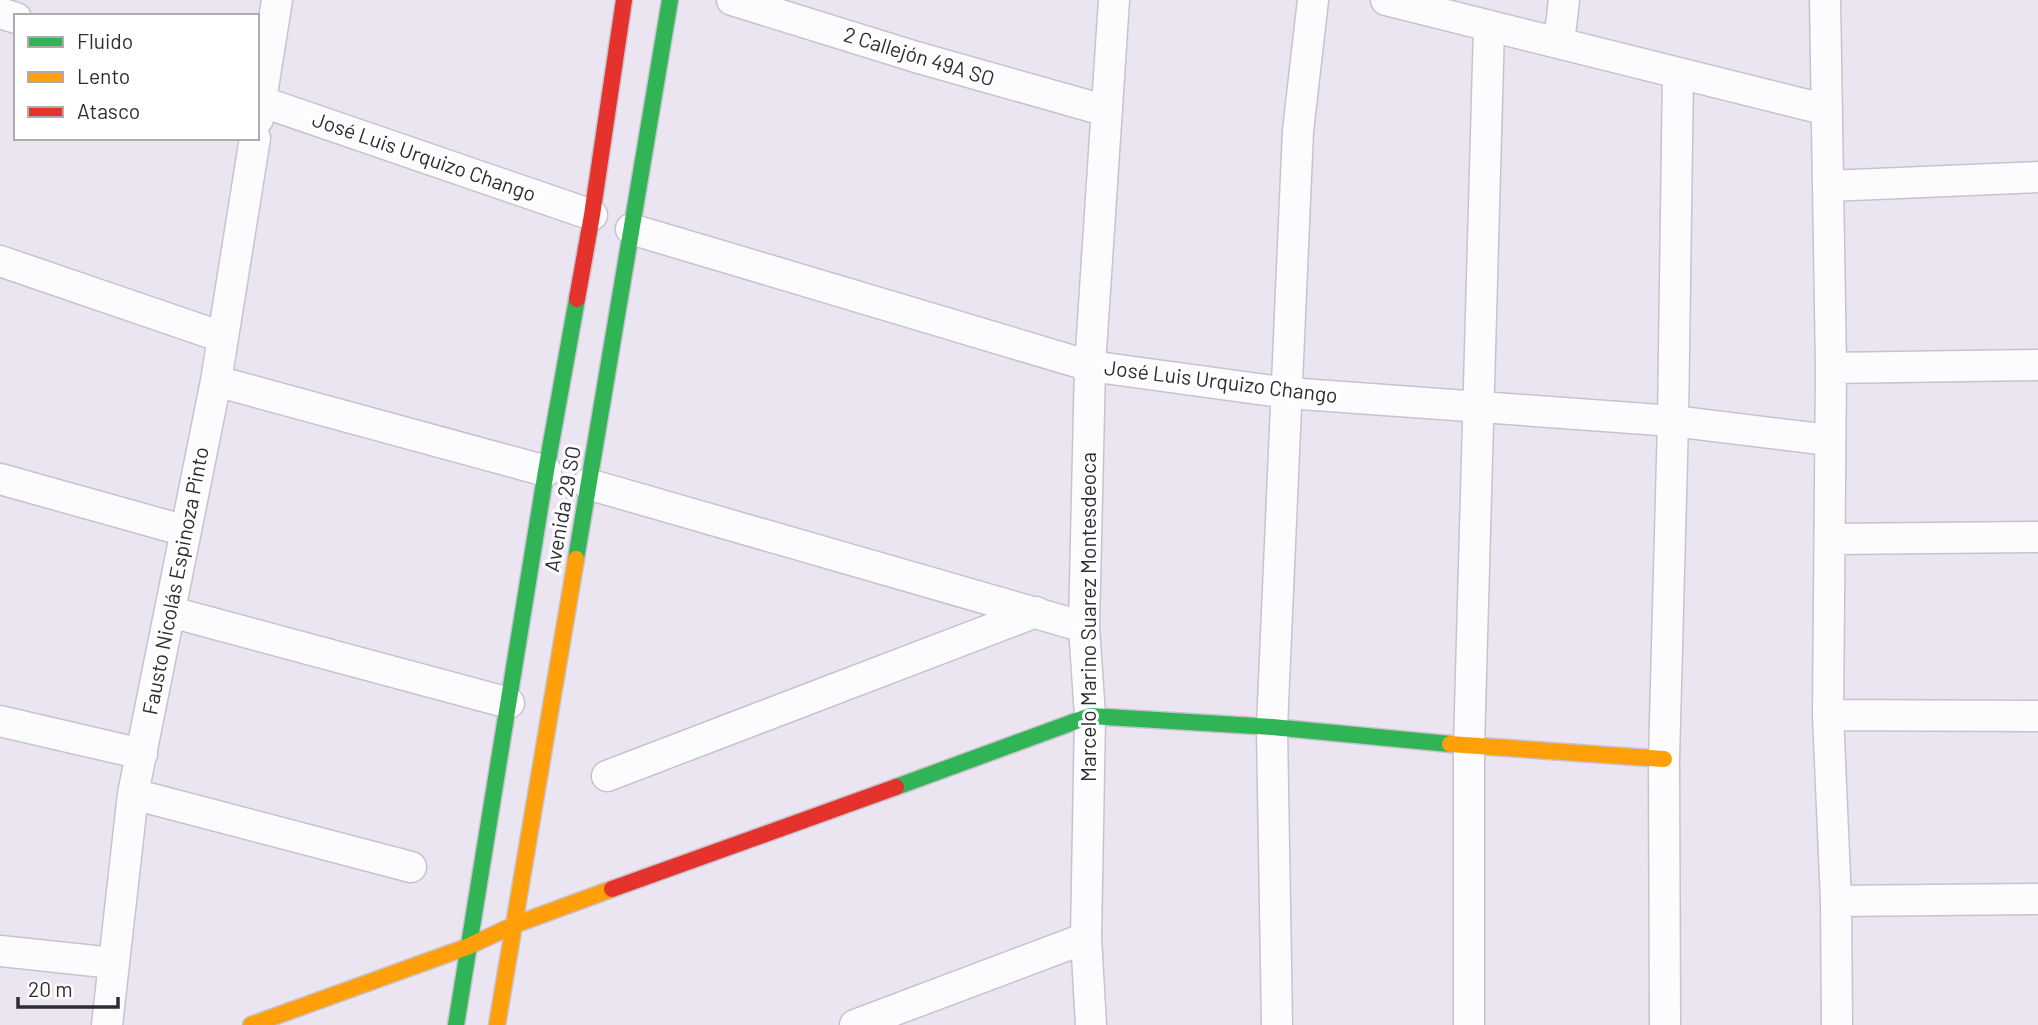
<svg xmlns="http://www.w3.org/2000/svg" width="2038" height="1025" viewBox="0 0 2038 1025" font-family="Barlow,sans-serif">
	<style>
		.lines { fill: none; stroke-linecap: round; stroke-linejoin: round }
		.street-casing { stroke: #c7c3cd; stroke-width: 33 }
		.fast-casing { stroke: #c7c3cd; stroke-width: 19 }
		.slow-casing { stroke: #c7c3cd; stroke-width: 19 }
		.jam-casing { stroke: #c7c3cd; stroke-width: 19 }
		.street { stroke: #fcfbfd; stroke-width: 30 }
		.fast { stroke: #30b455; stroke-width: 16 }
		.slow { stroke: #ff9f0a; stroke-width: 16 }
		.jam { stroke: #e5322d; stroke-width: 16 }
		.labels { text-anchor: middle; stroke-width: 6; stroke-linejoin: round; paint-order: stroke }
		.street-label { font-size: 21px; fill: #2f2c34; stroke: #fff }
	</style>
	<rect width="100%" height="100%" fill="#ebe5f2"/>
	<g class="lines">
		<g class="street-casing">
			<path id="street" d="M732 0 916 57 1107 111
				M1386 0 1827 110
				M1825 0 1831 368 1828 715 1836 901 1837 1025
				M0 13 16 18
				M1559 43 1564 0
				M257 100 592 215
				M258 119 277 0
				M1829 186 2038 177
				M631 229 1090 366 1288 393 1673 421 1829 440
				M0 261 222 337
				M1831 368 2038 365
				M216 381 546 471
				M0 479 186 531
				M588 484 1084 627
				M1831 539 2038 537
				M171 612 509 703
				M1828 715 2038 716
				M0 721 142 754
				M607 776 1036 612
				M133 794 411 867
				M1836 901 2038 899
				M0 951 113 963
				M107 1025 133 794 216 381 255 138
				M855 1025 1086 938
				M1091 1025 1086 938 1090 716 1084 627 1090 366 1114 0
				M1277 1025 1272 727 1298 131 1313 0
				M1469 1025V746L1489 27
				M1665 1025 1664 759 1673 421 1678 73"/>
		</g>
		<g class="fast-casing">
			<path id="fast" d="M576 559 670 0
				M896 787 1090 716 1272 727 1450 744
				M456 1025 546 471 577 299"/>
		</g>
		<g class="slow-casing">
			<path id="slow" d="M1450 744 1664 759
				M251 1025 467 947 514 925 612 889
				M497 1025 576 559"/>
		</g>
		<g class="jam-casing">
			<path id="jam" d="M577 299 592 215 624 0
				M612 889 896 787"/>
		</g>
		<use href="#street" class="street"/>
		<use href="#fast" class="fast"/>
		<use href="#slow" class="slow"/>
		<use href="#jam" class="jam"/>
	</g>
	<g class="labels">
		<g class="street-label">
			<text transform="translate(919 57) rotate(17)" y="7">2 Callejón 49A SO</text>
			<text transform="translate(424 157) rotate(19)" y="7">José Luis Urquizo Chango</text>
			<text transform="translate(1221 382) rotate(7)" y="7">José Luis Urquizo Chango</text>
			<text transform="translate(563 509) rotate(-80)" y="7">Avenida 29 SO</text>
			<text transform="translate(176 581) rotate(-79)" y="7">Fausto Nicolás Espinoza Pinto</text>
			<text transform="translate(1089 617) rotate(-90)" y="7">Marcelo Marino Suarez Montesdeoca</text>
		</g>
	</g>
	<rect x="14" y="14" width="245" height="126" fill="#ffffff" stroke="#acabae" stroke-width="2"/>
	<rect x="28" y="37" width="35" height="10" fill="#30b455" stroke="#acabae" stroke-width="2"/>
	<text x="77" y="49" font-size="21" fill="#2f2c34">Fluido</text>
	<rect x="28" y="72" width="35" height="10" fill="#ff9f0a" stroke="#acabae" stroke-width="2"/>
	<text x="77" y="84" font-size="21" fill="#2f2c34">Lento</text>
	<rect x="28" y="107" width="35" height="10" fill="#e5322d" stroke="#acabae" stroke-width="2"/>
	<text x="77" y="119" font-size="21" fill="#2f2c34">Atasco</text>
	<path d="M18 997v10h100v-10" fill="none" stroke="#2f2c34" stroke-width="3.5"/>
	<text x="28" y="997" font-size="21" fill="#2f2c34" stroke="#ffffff" stroke-width="5" paint-order="stroke">20 m</text>
</svg>
